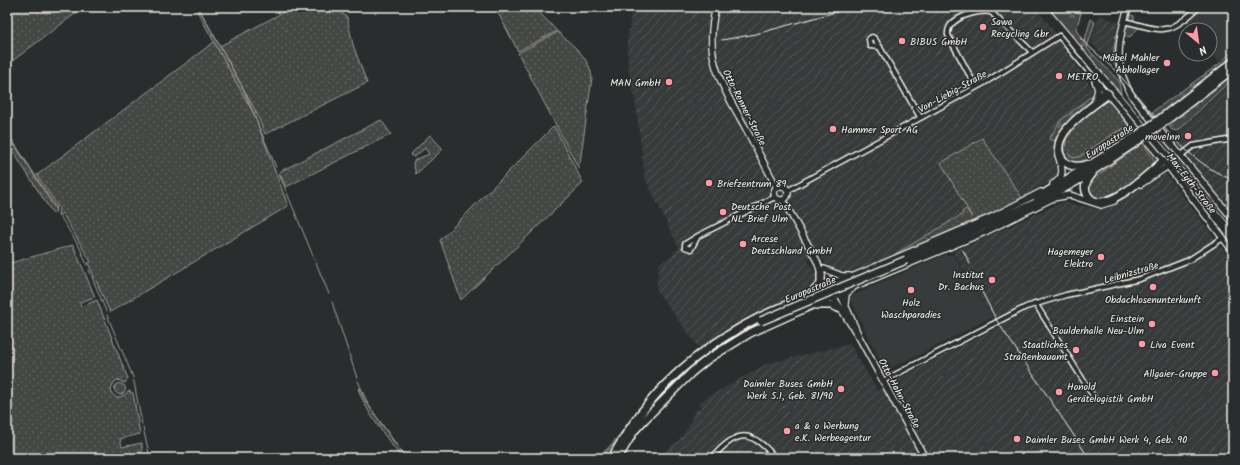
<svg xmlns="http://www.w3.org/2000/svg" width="1240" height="465" viewBox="0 0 1240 465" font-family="Kalam,sans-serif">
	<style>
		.built { fill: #373a3a }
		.industrial { fill: url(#industrial-furrows) }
		.grass { fill: url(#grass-dots); stroke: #9c9c96 }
		.forest { fill: url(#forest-firs); stroke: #9c9c96 }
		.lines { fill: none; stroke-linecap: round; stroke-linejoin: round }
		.stream { stroke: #9f9f9a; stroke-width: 1 }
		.street-casing { stroke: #f4f1e8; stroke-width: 7 }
		.secondary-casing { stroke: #f4f1e8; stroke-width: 8 }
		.highway-casing { stroke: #f4f1e8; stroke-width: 10 }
		.street { stroke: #2a2d2e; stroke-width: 4 }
		.secondary { stroke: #2a2d2e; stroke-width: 5.5 }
		.highway { stroke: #2a2d2e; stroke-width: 7 }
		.rail { stroke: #f4f1e8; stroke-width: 1 }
		.highway-bridge-casing { stroke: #f4f1e8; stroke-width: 10; stroke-linecap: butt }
		.highway-bridge { stroke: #2a2d2e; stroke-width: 7 }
		.poi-dot { fill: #ff9aa2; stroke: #2a2d2e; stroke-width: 1.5 }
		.labels { text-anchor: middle; stroke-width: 3; stroke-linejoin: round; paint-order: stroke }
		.poi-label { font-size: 10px; fill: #f4f1e8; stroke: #2a2d2e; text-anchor: start }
		.street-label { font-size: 10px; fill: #f4f1e8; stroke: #2a2d2e }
	</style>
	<defs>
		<pattern id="industrial-furrows" width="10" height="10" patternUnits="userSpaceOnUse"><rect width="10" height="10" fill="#373a3a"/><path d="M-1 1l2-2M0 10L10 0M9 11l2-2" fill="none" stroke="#555756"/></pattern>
		<pattern id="grass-dots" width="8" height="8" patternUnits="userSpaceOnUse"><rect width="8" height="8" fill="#444645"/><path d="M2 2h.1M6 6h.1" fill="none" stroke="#606160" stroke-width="1.8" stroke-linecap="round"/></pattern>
		<pattern id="forest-firs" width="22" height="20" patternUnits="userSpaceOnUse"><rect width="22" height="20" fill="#444645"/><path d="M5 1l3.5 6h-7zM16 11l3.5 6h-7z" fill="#606160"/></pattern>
	</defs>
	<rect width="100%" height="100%" fill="#2a2d2e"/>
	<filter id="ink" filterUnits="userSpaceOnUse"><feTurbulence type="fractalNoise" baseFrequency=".025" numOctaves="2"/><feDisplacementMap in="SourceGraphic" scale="8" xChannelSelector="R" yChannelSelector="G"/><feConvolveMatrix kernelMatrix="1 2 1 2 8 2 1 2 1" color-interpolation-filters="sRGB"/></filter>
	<g filter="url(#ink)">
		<path class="built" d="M1205 7H1233V51L1219 62 1210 51V30H1193L1186 22Z
			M953 254 992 317 927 351 888 369 883 367 849 297 909 270 942 256Z"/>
		<path class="industrial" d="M632 7H1034L1049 24 1093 90 1091 99 1053 135V148L1058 174 1053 180 975 223 847 273H841L827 266 819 253 807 259 817 276 815 284 810 290 761 312 699 348 656 290 659 263 672 256 674 251 679 248 645 178 635 99 628 68 627 42Z
			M1099 15 1120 23 1114 49 1115 66 1091 43Z
			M1233 80V213L1172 139Z
			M1166 174 1233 262V458H656L679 440 688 427 695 410 702 407 699 402 766 364 850 344 878 391 914 370 998 327 953 252 1062 202 1097 209 1108 208Z"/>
		<path class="grass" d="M7 7H84L7 65Z
			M293 7H333L347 17 353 45 367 83 265 134 256 112 220 46Z
			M495 7H534L557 31 518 51Z
			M558 32C572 45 590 57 592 78L579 169 518 53Z
			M214 42 254 114 288 206 110 312 88 263 91 262 62 213 58 216 59 208 37 175Z
			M1105 101 1111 103 1129 126 1118 131 1079 157 1073 158 1065 150 1066 139 1071 127Z
			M381 120 391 134 286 187 279 172Z
			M554 126 583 183 461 300 440 240Z
			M7 132 56 207 55 213 53 214 7 142Z
			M430 135 443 149 416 174 413 163 415 160 429 154 425 148 414 157 410 155Z
			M982 138 1022 198 975 223 896 256 895 254 963 214 962 212 966 209 972 217 941 163Z
			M1143 143 1157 164 1123 191 1104 201 1089 195 1088 186 1094 178Z
			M73 245 95 297 80 302 81 307 97 300 128 379 125 383 118 380 114 382 111 390 112 394 117 398 125 395 128 391 133 393 140 434 120 439 122 447 142 443V452L125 458H7V264Z
			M697 351 698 353 629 425 608 458H596C615 445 624 427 638 410 655 388 676 369 697 351Z
			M114.5 389a5.5 5.5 0 1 1 11 0a5.5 5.5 0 1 1-11 0Z"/>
		<path class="forest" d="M1059 7H1075V11L1081 13 1076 30 1084 42 1091 19 1095 22 1087 48 1119 81 1121 94 1051 12Z
			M200 10 256 112 254 114 197 11Z
			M1130 15 1134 16V21L1139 22 1140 26 1131 36 1123 38Z
			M1116 36 1121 37 1119 73C1111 62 1114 48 1116 36Z
			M1233 51V59L1158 119 1152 112 1219 64Z
			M1233 72V78L1178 131 1172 130 1168 125 1173 119Z
			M1095 93C1087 113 1062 121 1055 141L1049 139 1060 121Z
			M1071 127 1073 130 1066 139 1065 150 1073 158 1079 157 1118 131 1132 129 1134 132 1085 163C1071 165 1058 160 1061 143 1062 138 1068 131 1071 127Z
			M360 388 364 399 406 458H402C385 436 368 415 358 389Z"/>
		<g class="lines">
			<path class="stream" d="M198 7 240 83
				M242 86 276 167
				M7 133 56 210
				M279 174 329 294
				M60 216 80 248 87 265
				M89 270 106 311
				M332 302 357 378
				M107 315 133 377 142 424
				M358 381 368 404 396 445
				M143 428 150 457
				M399 449 405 458
				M604 458 606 452 614 444"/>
			<g class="street-casing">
				<path id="street" d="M1124 21C1164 31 1167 37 1199 7
					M880 47 870 46 869 39 872 37 875 39 920 117
					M976 87 948 35C946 18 978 9 991 12L1032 52
					M1180 156 1193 146 1233 139
					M787 191 984 83 1059 36 1105 91
					M698 236 685 244V247L691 249 698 236 775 197
					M1035 303 1095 399
					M883 381 1026 307 1066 295 1140 279 1189 260 1223 238
					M712 458C736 430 751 428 775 458"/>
			</g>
			<g class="secondary-casing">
				<path id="secondary" d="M716 7C703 56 721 84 744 125 755 146 766 167 777 188
					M1128 7C1118 43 1112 66 1134 99L1233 219
					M1094 77 1098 90 1095 100
					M1096 100 1105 91 1168 166 1233 251
					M1053 184C1066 177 1062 167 1058 155
					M1141 184 1168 166
					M774 193a7 7 0 1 1 14 0a7 7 0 1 1-14 0Z
					M783 200 817 261 822 276
					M824 269 842 276H850
					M837 281 847 279 994 216 1041 192
					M841 292 985 232 1053 198 1070 195 1101 205 1114 201
					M840 293 858 334
					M832 297 839 295 841 289 839 283 833 280 826 284 825 293 836 301 859 337 925 458
					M845 304 846 294 853 288"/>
			</g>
			<g class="highway-casing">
				<path id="highway" d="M1160 119 1233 62
					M1163 123 1233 69
					M1089 164C1080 167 1070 168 1063 160 1044 136 1092 107 1108 94
					M1092 174C1087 180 1083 186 1087 194 1100 221 1151 172 1163 161
					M1037 198 1133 138
					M906 260 1047 198 1079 180 1136 142
					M813 292 821 284V273
					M816 305H831L841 309
					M612 458C647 393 695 350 760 317 775 310 790 303 805 297 811 294 819 293 824 288
					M618 458 634 431 645 419 692 372 708 359 750 333 830 297"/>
			</g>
			<use href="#street" class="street"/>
			<use href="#secondary" class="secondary"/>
			<use href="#highway" class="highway"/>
			<path class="rail" d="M1048 7 1233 229
				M850 11 865 7
				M1080 38C1094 52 1109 63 1122 78 1156 116 1184 161 1233 180
				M722 40 756 34 854 7
				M963 250 970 264
				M981 290 997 321 1089 458"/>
			<g class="highway-bridge-casing">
				<path id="highway-bridge" d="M1133 138 1160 119
					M1136 142 1163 123
					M761 321 906 260"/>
			</g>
			<use href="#highway-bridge" class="highway-bridge"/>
		</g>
	</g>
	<g class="poi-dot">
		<circle cx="983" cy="27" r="4"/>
		<circle cx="902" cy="41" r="4"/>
		<circle cx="1167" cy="63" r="4"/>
		<circle cx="1059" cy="76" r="4"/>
		<circle cx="669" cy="82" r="4"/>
		<circle cx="833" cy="129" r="4"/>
		<circle cx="1188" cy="136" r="4"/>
		<circle cx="709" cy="183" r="4"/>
		<circle cx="723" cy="212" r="4"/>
		<circle cx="743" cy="244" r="4"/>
		<circle cx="1101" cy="257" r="4"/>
		<circle cx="992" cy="280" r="4"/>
		<circle cx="1153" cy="287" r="4"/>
		<circle cx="911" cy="290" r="4"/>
		<circle cx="1152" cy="324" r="4"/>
		<circle cx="1142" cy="344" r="4"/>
		<circle cx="1076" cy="350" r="4"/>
		<circle cx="1215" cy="373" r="4"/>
		<circle cx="841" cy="389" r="4"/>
		<circle cx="1059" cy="392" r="4"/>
		<circle cx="787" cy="431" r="4"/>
		<circle cx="1017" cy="439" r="4"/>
	</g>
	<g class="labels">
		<g class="poi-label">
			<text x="991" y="25">Sawa<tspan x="991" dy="12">Recycling Gbr</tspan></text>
			<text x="910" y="45">BIBUS GmbH</text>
			<text x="1159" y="61" text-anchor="end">Möbel Mahler<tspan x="1159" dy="12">Abhollager</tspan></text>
			<text x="1067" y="80">METRO</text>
			<text x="661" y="86" text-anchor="end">MAN GmbH</text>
			<text x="841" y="133">Hammer Sport AG</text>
			<text x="1180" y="140" text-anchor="end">moveInn</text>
			<text x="717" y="187">Briefzentrum 89</text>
			<text x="731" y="210">Deutsche Post<tspan x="731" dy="12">NL Brief Ulm</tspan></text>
			<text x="751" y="242">Arcese<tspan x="751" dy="12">Deutschland GmbH</tspan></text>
			<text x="1093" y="255" text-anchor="end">Hagemeyer<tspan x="1093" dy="12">Elektro</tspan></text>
			<text x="984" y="278" text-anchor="end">Institut<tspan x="984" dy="12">Dr. Bachus</tspan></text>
			<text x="1153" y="303" text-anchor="middle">Obdachlosenunterkunft</text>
			<text x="911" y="306" text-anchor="middle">Holz<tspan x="911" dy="12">Waschparadies</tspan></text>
			<text x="1144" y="322" text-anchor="end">Einstein<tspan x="1144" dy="12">Boulderhalle Neu-Ulm</tspan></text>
			<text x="1068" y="348" text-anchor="end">Staatliches<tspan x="1068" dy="12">Straßenbauamt</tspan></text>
			<text x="1150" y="348">Liva Event</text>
			<text x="1207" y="377" text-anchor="end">Allgaier-Gruppe</text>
			<text x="833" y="387" text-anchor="end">Daimler Buses GmbH<tspan x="833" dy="12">Werk 5.1, Geb. 81/90</tspan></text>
			<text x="1067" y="390">Honold<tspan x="1067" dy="12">Gerätelogistik GmbH</tspan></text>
			<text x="795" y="429">a &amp; o Werbung<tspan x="795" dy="12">e.K. Werbeagentur</tspan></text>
			<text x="1025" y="443">Daimler Buses GmbH Werk 4, Geb. 90</text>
		</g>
		<g class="street-label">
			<text transform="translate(952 91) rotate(-29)" y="4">Von-Liebig-Straße</text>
			<text transform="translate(745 107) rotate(63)" y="4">Otto-Renner-Straße</text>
			<text transform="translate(1109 141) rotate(-33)" y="4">Europastraße</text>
			<text transform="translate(1192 183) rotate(52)" y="4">Max-Eyth-Straße</text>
			<text transform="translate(1131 272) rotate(-16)" y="4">Leibnizstraße</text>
			<text transform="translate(810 289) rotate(-23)" y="4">Europastraße</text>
			<text transform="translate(900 393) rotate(62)" y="4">Otto-Hahn-Straße</text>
		</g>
	</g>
	<rect width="1240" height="465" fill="none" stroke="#2a2d2e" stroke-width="24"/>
	<rect x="12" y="12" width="1216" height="441" fill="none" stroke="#f4f1e8" stroke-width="1.5" filter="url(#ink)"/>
	<g transform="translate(1198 42) rotate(151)"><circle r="19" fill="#2a2d2e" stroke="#7b7b78"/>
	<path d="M0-3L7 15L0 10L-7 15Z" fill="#ff9aa2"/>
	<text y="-6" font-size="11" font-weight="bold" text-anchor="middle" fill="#f4f1e8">N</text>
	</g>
</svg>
